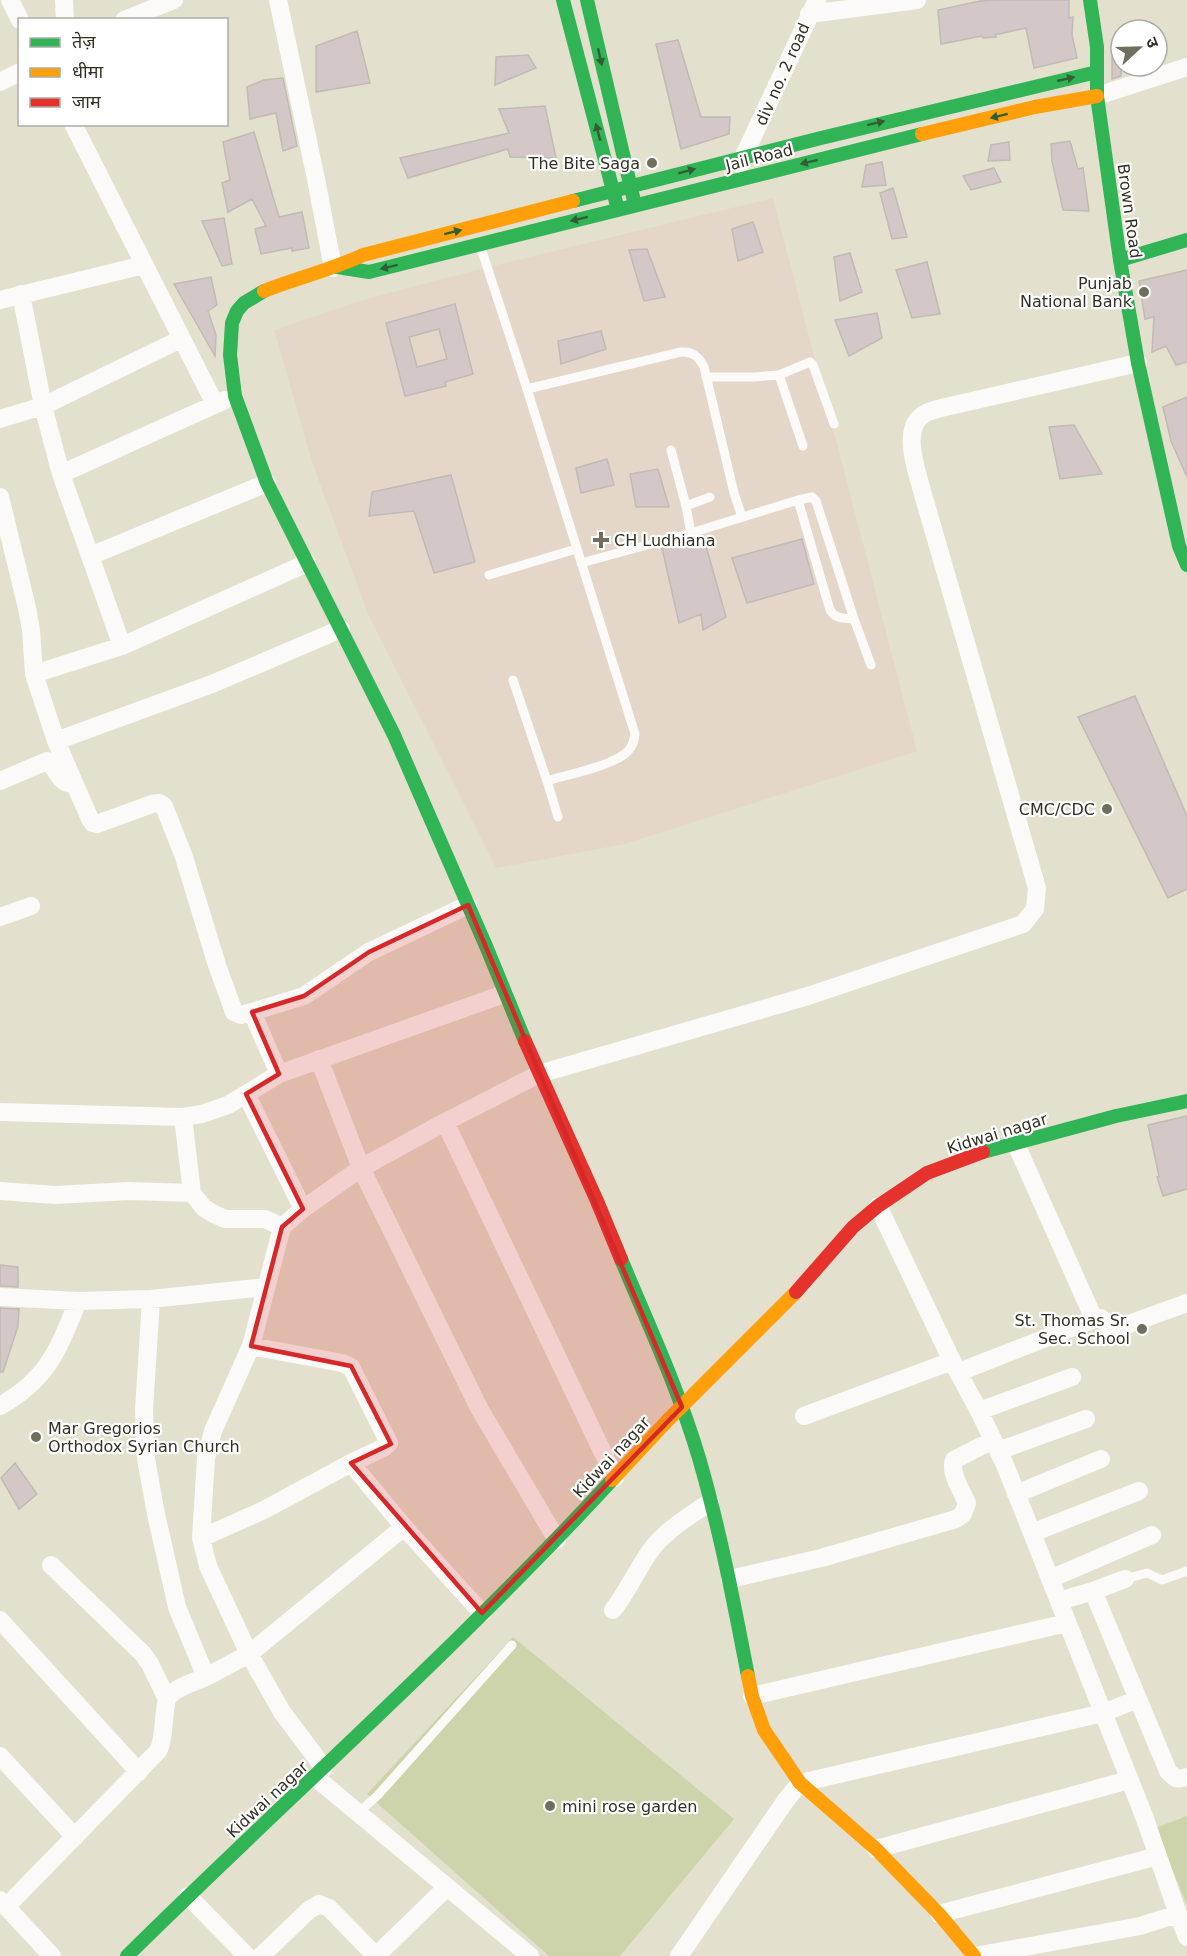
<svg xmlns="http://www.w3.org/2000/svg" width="1187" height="1956" viewBox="0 0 1187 1956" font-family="'DejaVu Sans','Noto Sans Devanagari',sans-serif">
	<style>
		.medical { fill: #e4d7c9 }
		.green { fill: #cdd4ab }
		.building { fill: #d4c7c7; stroke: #c1bab5; stroke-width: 1.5; fill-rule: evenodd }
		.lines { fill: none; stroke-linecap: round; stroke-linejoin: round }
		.lane { stroke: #fbfaf8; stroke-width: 9 }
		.street { stroke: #fbfaf8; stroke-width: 18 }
		.fast { stroke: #30b455; stroke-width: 14 }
		.slow { stroke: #ff9f0a; stroke-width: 14 }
		.jam { stroke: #e5322d; stroke-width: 14 }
		.oneway { fill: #325e34 }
		.marked { fill: #d62828; fill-opacity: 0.2; stroke: #d62828; stroke-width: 4.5; stroke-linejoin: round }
		.poi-dot { fill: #716e5e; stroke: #fff; stroke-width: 2 }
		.labels { text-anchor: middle; stroke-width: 4.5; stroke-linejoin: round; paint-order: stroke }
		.street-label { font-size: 16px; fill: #333023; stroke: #fff }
		.poi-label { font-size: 16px; fill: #333023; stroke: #fff; text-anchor: end }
	</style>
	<rect width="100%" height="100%" fill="#e3e0cd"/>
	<path class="medical" d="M773 198 917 751 625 844 496 868 368 614 313 465 274 330 366 299 488 267Z"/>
	<path class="green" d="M513 1637 734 1819 620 1956H549L367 1794Z
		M1187 1816V1905L1155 1828Z"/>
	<path class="building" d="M997 0H1069V18L1073 17 1072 35 1077 58 1034 68 1026 28 995 35 996 37 983 38 982 36 941 44 938 10 980 1Z
		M357 31 370 83 316 92V46Z
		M678 40 701 117H730L729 134 681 149 656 44Z
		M1121 48V76L1112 79V54Z
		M528 55 536 68 495 85 496 57Z
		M283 78 297 146 283 151 276 113 250 119 247 87 264 80Z
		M545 106 556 158 510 157 508 149 408 178 400 158 509 133 499 109Z
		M254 132 279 217 302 212 309 248 292 251V248L261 254 255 229 266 226 252 199 228 212 222 183 230 180 223 142Z
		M1070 141 1078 169 1083 168 1089 211 1063 210 1052 161 1051 144Z
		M1009 142 1010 160 988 161 991 145Z
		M882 162 886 185 862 187 866 165Z
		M994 168 1001 182 971 190 963 176Z
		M893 188 907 237 892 239 880 193Z
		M224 218 232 264 222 266 202 221Z
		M753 222 763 252 738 261 732 229Z
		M647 249 665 297 644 301 629 250Z
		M850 253 862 292 840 301 834 257Z
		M927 262 940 314 912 318 896 270Z
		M1187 270V362L1176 365 1166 346 1152 352 1154 317 1145 319 1139 281Z
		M211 277 217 305 208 311 216 335 215 356 174 284Z
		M455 304 473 374 445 382 446 386 405 396 386 323ZM439 329 447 359 417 367 409 337Z
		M877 313 882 338 849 356 835 320Z
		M601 331 606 349 561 364 558 341Z
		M1187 397V477L1171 441 1163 407Z
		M1074 425 1102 474 1060 479 1049 427Z
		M607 459 614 485 581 493 576 468Z
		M658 469 669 507H636L630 474Z
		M451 475 475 562 434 573 414 511 369 516 372 492Z
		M704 539 726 617 703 630 701 614 679 623 662 548Z
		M802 539 814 584 747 603 732 558Z
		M1135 696 1187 816V889L1168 898 1078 717Z
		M1187 1116V1189L1163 1196 1157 1177 1159 1176 1148 1125Z
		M0 1265 18 1267V1287L0 1286Z
		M0 1308 19 1309 18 1326 3 1372H0Z
		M15 1463 37 1494 19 1509 1 1478Z"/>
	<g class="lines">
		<path class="lane" d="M480 245 527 389 635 734C634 741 633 746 628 751 616 765 566 775 547 781L513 680
			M779 375 803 446
			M706 377H754L779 375 810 362 813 365 834 424
			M527 389 681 352C693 351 699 357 704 367L734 493 742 517
			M671 450 686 506 710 497
			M798 500 812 497 816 501 854 619
			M686 506 691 533
			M581 563 691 533 798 500 830 610C835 619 844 618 854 619L871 665
			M489 575 576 549
			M547 781 558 817
			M1125 1579 1147 1573 1162 1580 1187 1571
			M358 1813 378 1795 512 1645"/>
		<path class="street" d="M10 0 20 20
			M64 0 65 20
			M278 0 316 179 333 268
			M809 14 917 0
			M124 20 174 0
			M0 82 20 72
			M1097 96 1187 67
			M73 124 215 404
			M740 164 817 0
			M21 294 43 406 61 474 122 646 307 563
			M0 300 144 265
			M0 419 43 406 181 339
			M61 474 225 400
			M0 497 27 608 31 630 34 674 56 741 90 819 93 823 97 824 152 804 159 803 164 806 184 857 217 965 234 1012 241 1015 252 1012 279 1074
			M90 556 267 483
			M34 674 122 646
			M56 741 212 684 341 629
			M0 781 47 761C58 767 57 785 75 784
			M0 917 31 906
			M252 1012 304 996 369 952 468 905
			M319 1059 361 1168 479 1408 557 1540
			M246 1094 303 1209
			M0 1112 183 1117 202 1114 228 1105 279 1074 504 994
			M183 1117 192 1193
			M445 1122 615 1478
			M1015 1142 1094 1319
			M0 1191 55 1195 129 1191 192 1193 204 1208 214 1214 225 1219H265L282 1227
			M878 1206 952 1361 979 1411 1005 1465 1144 1816 1178 1914 1140 1926 975 1956
			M0 1297 78 1301 151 1299 266 1287
			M251 1346 342 1363 351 1367 389 1443 385 1447 351 1463
			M959 1372 1094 1319 1101 1318 1110 1327 1118 1328 1187 1303
			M0 1406C48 1379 58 1350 78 1301
			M979 1411 1072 1377
			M804 1416 952 1361
			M998 1451 1086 1419
			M1016 1494 1101 1459
			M1032 1533 1139 1491
			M201 1538 264 1510 351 1463 404 1527 482 1613
			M51 1565 143 1654 150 1664 167 1699
			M730 1579 821 1558 956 1519 963 1514 967 1503C962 1491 949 1473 954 1460L993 1440
			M1050 1579 1152 1535
			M1093 1591 1125 1579
			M1059 1601 1093 1591 1168 1771C1175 1779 1177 1780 1187 1777
			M613 1610C629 1590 638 1566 654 1546 669 1528 691 1515 710 1502
			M0 1620 139 1772
			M206 1677 249 1654 404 1527
			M752 1696 1067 1623
			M0 1756 75 1837
			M324 1768 282 1712 249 1654 208 1566 201 1538 206 1458 213 1431 251 1346 282 1227 303 1209 361 1168 445 1122 539 1074 808 996 1023 924 1035 909 1037 888 922 491C917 471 901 429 923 415 928 411 935 410 941 408L1138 363
			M315 1777 530 1956
			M876 1849 1129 1780
			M188 1896 247 1956
			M0 1900 52 1956
			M6 1907 158 1751C166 1737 162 1702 170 1695 179 1686 195 1682 206 1677L177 1607 156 1514 146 1459 144 1410 151 1299
			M939 1914 1158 1856
			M1178 1914 1187 1937
			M261 1956 309 1910 319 1904 329 1908 376 1956
			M376 1956 447 1887
			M679 1956 786 1800 800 1783 1103 1713 1138 1699"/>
		<path class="fast" d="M563 0 617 206
			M587 0 634 201
			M1090 0 1097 47V96L1120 260 1138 363 1179 546 1187 565
			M573 201 821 138 1097 72
			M1120 260 1187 240
			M337 267 369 272 922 134
			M264 291 244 303 237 311 232 323 230 355 235 396 267 483 394 735 486 946 525 1041
			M983 1152 1116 1116 1187 1101
			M621 1259C648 1324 679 1390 699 1458 720 1530 734 1603 748 1676
			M127 1956C288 1797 458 1647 612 1480"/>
		<path class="slow" d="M922 134 1035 107 1097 96
			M264 291C297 278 331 270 363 255L573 201
			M612 1480 668 1420 796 1292
			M748 1676 752 1696 764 1730 800 1783 876 1849 939 1914 974 1956"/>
		<path class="jam" d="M525 1041 597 1201 621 1259
			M796 1292 853 1227 878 1206 927 1173 983 1152"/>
	</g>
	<defs><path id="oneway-solid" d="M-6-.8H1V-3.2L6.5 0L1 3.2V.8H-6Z" transform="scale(1.5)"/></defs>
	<g class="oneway">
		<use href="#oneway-solid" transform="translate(600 57) rotate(77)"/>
		<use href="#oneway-solid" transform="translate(1066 79) rotate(-13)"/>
		<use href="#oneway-solid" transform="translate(999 116) rotate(166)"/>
		<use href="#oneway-solid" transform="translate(876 123) rotate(-14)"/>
		<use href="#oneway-solid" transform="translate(598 132) rotate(-105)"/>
		<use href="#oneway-solid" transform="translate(809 162) rotate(166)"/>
		<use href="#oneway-solid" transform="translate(687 171) rotate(-15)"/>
		<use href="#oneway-solid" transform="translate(579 219) rotate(166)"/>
		<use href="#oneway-solid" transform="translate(453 232) rotate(-14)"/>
		<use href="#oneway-solid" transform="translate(389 267) rotate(166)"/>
	</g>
	<path class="marked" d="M468 905 682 1407 482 1613 351 1463 391 1444 351 1366 251 1346 282 1227 303 1209 246 1094 279 1074 252 1012 304 996 369 952Z"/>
	<g class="poi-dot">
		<circle cx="652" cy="163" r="6"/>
		<circle cx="1144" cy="292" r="6"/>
		<path d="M598 531h6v6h6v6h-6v6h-6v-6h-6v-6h6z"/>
		<circle cx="1107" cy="809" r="6"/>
		<circle cx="1142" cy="1329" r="6"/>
		<circle cx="36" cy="1437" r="6"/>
		<circle cx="550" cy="1806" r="6"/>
	</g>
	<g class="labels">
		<g class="street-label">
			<text transform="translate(782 74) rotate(-66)" y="6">div no. 2 road</text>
			<text transform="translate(759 157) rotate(-14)" y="6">Jail Road</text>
			<text transform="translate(1130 211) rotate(82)" y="6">Brown Road</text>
			<text transform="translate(997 1133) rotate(-17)" y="6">Kidwai nagar</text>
			<text transform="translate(611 1457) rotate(-47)" y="6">Kidwai nagar</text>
			<text transform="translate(267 1799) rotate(-43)" y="6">Kidwai nagar</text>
		</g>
		<g class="poi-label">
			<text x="640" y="169">The Bite Saga</text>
			<text x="1132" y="289">Punjab<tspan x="1132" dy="18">National Bank</tspan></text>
			<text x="614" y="546" text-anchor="start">CH Ludhiana</text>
			<text x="1095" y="815">CMC/CDC</text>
			<text x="1130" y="1326">St. Thomas Sr.<tspan x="1130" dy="18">Sec. School</tspan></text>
			<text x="48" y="1434" text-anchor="start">Mar Gregorios<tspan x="48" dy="18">Orthodox Syrian Church</tspan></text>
			<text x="562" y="1812" text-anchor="start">mini rose garden</text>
		</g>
	</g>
	<rect x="18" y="18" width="210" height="108" fill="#ffffff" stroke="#adaca7" stroke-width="1.5"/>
	<rect x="30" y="38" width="30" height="9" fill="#30b455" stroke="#adaca7" stroke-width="1.5"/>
	<text x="72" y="48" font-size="18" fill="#333023">तेज़</text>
	<rect x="30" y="68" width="30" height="9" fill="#ff9f0a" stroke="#adaca7" stroke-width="1.5"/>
	<text x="72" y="78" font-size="18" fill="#333023">धीमा</text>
	<rect x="30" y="98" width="30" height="9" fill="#e5322d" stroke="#adaca7" stroke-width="1.5"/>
	<text x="72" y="108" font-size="18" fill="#333023">जाम</text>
	<g transform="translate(1139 48) rotate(68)"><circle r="28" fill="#ffffff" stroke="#adaca7" stroke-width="1.5"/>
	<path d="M0-4.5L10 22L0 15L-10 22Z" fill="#716e5e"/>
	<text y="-9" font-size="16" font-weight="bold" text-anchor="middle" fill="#333023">उ</text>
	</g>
</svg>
